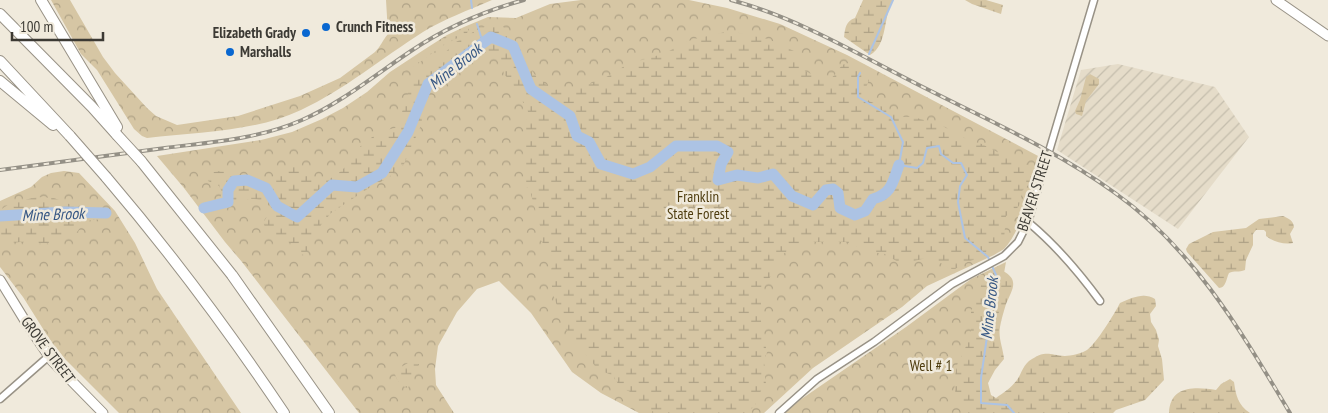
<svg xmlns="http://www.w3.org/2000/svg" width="1328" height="413" viewBox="0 0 1328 413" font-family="'PT Sans Narrow',sans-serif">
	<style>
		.industrial { fill: url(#industrial-furrows) }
		.forest { fill: url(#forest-crowns) }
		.wetland { fill: url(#wetland-marsh) }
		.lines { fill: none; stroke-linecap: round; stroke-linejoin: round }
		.stream { stroke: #acc3e4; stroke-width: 2 }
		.river { stroke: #acc3e4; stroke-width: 11 }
		.minor-casing { stroke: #989286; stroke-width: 9 }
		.major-casing { stroke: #989286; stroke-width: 11 }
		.highway-casing { stroke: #989286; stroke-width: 12 }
		.minor { stroke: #fff; stroke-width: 6 }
		.major { stroke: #fff; stroke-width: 9 }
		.highway { stroke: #fff; stroke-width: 10 }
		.rail-casing { stroke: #949086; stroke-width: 4 }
		.rail { stroke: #f0eadc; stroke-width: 2; stroke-dasharray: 5.5; stroke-linecap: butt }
		.highway-bridge-casing { stroke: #989286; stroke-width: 12; stroke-linecap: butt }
		.highway-bridge { stroke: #fff; stroke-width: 10 }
		.poi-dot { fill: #0967d0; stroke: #f0eadc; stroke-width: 2 }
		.labels { text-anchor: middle; stroke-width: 5; stroke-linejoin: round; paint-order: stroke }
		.poi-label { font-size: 15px; font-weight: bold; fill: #3c3a34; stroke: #f0eadc; text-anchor: start }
		.street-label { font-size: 15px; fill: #3c3a34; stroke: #f0eadc }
		.park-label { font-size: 15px; fill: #4f3d0f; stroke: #f0eadc }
		.water-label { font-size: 16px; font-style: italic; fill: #365784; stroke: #f0eadc }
	</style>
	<defs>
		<pattern id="industrial-furrows" width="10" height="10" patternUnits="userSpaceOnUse" patternTransform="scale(1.25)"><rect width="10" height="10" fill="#e5dcc9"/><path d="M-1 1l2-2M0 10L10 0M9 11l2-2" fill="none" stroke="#c5bead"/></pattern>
		<pattern id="forest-crowns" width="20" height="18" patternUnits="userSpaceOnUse" patternTransform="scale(1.25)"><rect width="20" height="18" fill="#d6c6a4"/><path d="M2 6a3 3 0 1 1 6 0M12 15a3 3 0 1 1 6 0" fill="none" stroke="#afa286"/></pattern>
		<pattern id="wetland-marsh" width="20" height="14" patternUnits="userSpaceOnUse" patternTransform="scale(1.25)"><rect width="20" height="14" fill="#d6c6a4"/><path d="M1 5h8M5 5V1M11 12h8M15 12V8" fill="none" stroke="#afa286"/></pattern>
	</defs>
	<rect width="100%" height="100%" fill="#f0eadc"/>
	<path class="industrial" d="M1118 64 1215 87 1249 137 1178 229 1057 150 1081 70Z"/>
	<path class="forest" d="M51 0H70L103 57 115 73 147 108 156 116 177 125 238 116 300 96 340 78 375 52C381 46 382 41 388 34L386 0H492C469 10 444 19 423 32 382 58 344 90 301 110 255 132 197 132 147 138L142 136 134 129 97 70 81 54Z
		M581 0H689L727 8 780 24 847 55 1040 157C1033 182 1022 231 1004 249 1001 251 997 253 994 255L927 286 902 307 813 368 764 413H639L601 393 572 372 531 313 499 281 477 289 457 312 438 346 435 369 436 385 454 413H359L242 262 225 242 184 188 157 156 261 140 292 132 322 119 343 108 367 92 390 72 422 51 447 35 464 27 488 17 516 18 550 4Z
		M64 171 79 173 115 211 135 243 157 289 241 413H119L64 358 50 340 23 297 0 267V201L31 187 42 177 51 173Z
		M1006 262 979 413H785L800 400 906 327 971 279Z"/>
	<path class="wetland" d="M863 0H893C883 16 888 45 870 55L844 37C845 28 846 21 855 18Z
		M965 0H986L1003 5 1001 14 972 4Z
		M494 23C514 26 524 61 535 75 540 81 548 85 554 90L584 86 603 79 628 64 666 53 681 44 694 39 730 31 768 39 794 51 798 55 805 71C810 73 818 79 823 80 840 82 836 55 857 66 862 69 866 71 870 76L868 83 863 93 869 101 888 109 899 117H913L939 124 970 141 982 144 1005 156 1027 164 1033 171V180L1022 191C1019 210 1021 205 1006 216L1004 239 1000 248 992 250 988 249 985 254 981 257 965 263 955 269H950L936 260 926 258 906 263 898 262 885 254 872 252 846 242H808L793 247 779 257 775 263 774 272 764 285 761 293V321L767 353C763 359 763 364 767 370L765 376 766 384C764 387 760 391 759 395 755 403 757 408 747 410L745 413H656L641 406 639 403 638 395C628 391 617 387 614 376L597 369 590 359 574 343 564 326 552 291C553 276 544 281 554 263L552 256 540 239 541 229 530 191 526 186 523 164 526 151 525 129 528 111 512 83 504 74 500 57 494 51 484 52 463 59 451 70 436 79 421 109 422 123 404 164 388 178 369 188 331 213 321 225 317 234 310 241 308 252 305 255 299 254C293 239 284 243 273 237 268 234 266 228 263 223L272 208C248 188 237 206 214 214L207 209V205L220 199 222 192 219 186 208 181 207 176C222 162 249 184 267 179 287 173 283 159 309 170L310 178C323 187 338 175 347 165 352 161 354 154 358 149 368 138 381 131 395 128L399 122 410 86 413 83 456 42 475 31Z
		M465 28 469 29 467 33 442 46 416 65 404 71 402 70V66L431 46Z
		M1090 74 1099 79V84L1086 101 1082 116 1076 114 1075 111 1080 100 1086 77Z
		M37 197 54 198 84 210 101 208 107 213 102 219 85 221 77 232 62 240 45 244 20 242 0 244V210L11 203Z
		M1283 216C1289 219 1293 220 1294 227L1290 234 1293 243C1285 245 1273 242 1266 236V232L1264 230H1256L1253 234V245L1246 260 1245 270C1239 273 1234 270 1229 273 1226 279 1226 288 1219 288L1187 252 1186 249 1189 244 1213 232 1246 228 1259 219Z
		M997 271H1003C1020 280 1012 290 1006 304 1004 311 1001 320 1000 327 998 338 1003 348 1004 359L995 370 988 383 991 395 996 398C1003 393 1011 388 1017 380 1022 373 1023 364 1032 359 1046 350 1050 355 1065 356 1070 356 1083 353 1087 350 1096 344 1115 313 1120 303 1131 298 1144 292 1155 299L1156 306 1150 314 1151 322 1156 330 1159 340 1158 346 1162 359 1164 380 1145 400 1116 410 1113 413H962L963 406 955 391 954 382 957 365 971 336V311L974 305 975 297 984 281 989 275Z
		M408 363 419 364C417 372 411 379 408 388 400 386 396 379 394 371Z
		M1230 379 1234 382C1236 396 1238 405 1250 413H1169C1170 385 1196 387 1216 390L1221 384Z"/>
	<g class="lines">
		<path class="stream" d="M471 0 472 8
			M477 24 483 43
			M869 54 893 0
			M860 73 858 77V97L891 117 903 142 899 165 917 168 923 163 927 148 939 146 941 154 953 163H961L967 175 960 186 958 202 965 238 988 257 996 275 981 378V403L1007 405 1014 413"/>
		<path class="river" d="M204 208 228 202V190L234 181 247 180 266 188 277 206 297 217 332 185 357 187 382 173 408 132 428 84 491 37 513 46 531 89 570 116 577 136 589 142 601 164 633 174 650 167 676 146H717L728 152 721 164 718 180 737 175 758 178 773 174 792 196 813 205 826 190 833 189 838 193 840 208 855 215 865 211 873 199C892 194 893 181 899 165
			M0 216 65 212 106 213"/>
		<g class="minor-casing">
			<path id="minor" d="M1028 222C1057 246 1078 271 1100 301
				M0 399 49 356
				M779 413 817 379 874 342 952 284 1004 256 1018 242 1028 222 1094 0"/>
		</g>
		<g class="major-casing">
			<path id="major" d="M1276 0 1328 36
				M0 280 27 324 52 361 103 413"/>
		</g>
		<g class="highway-casing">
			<path id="highway" d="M41 0 117 127
				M0 14 92 107 117 135
				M0 61 70 136
				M0 81 53 125
				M141 161 232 275 329 413
				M106 177C170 252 229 331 284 413"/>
		</g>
		<use href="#minor" class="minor"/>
		<use href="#major" class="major"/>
		<use href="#highway" class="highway"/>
		<g class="rail-casing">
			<path id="rail" d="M731 0C795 17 854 52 913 82 981 117 1053 148 1115 193 1193 248 1242 333 1290 413
				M0 170C55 163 110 155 165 148 212 142 259 139 302 120 341 103 375 75 411 51 445 28 484 11 524 0"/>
		</g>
		<use href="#rail" class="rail"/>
		<g class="highway-bridge-casing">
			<path id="highway-bridge" d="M117 135 141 161
				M70 136 106 177"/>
		</g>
		<use href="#highway-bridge" class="highway-bridge"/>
	</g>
	<g class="poi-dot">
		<circle cx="326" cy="27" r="5"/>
		<circle cx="306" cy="33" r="5"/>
		<circle cx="230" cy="52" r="5"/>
	</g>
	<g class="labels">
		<g class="poi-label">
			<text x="336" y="32">Crunch Fitness</text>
			<text x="296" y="38" text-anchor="end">Elizabeth Grady</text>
			<text x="240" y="57">Marshalls</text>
		</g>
		<g class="street-label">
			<text transform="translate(1035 191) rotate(-72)" y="5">BEAVER STREET</text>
			<text transform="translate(48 350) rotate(53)" y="5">GROVE STREET</text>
		</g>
		<g class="park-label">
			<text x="698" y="202">Franklin<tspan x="698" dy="17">State Forest</tspan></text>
			<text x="931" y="371">Well # 1</text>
		</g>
		<g class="water-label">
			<text transform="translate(455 66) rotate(-39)" y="6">Mine Brook</text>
			<text transform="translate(53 214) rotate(-2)" y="6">Mine Brook</text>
			<text transform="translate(989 308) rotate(-84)" y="6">Mine Brook</text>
		</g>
	</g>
	<path d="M12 32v8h91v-8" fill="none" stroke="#3c3a34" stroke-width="2.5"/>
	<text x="20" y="32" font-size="15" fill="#3c3a34" stroke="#f0eadc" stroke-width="4" paint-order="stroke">100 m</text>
</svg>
